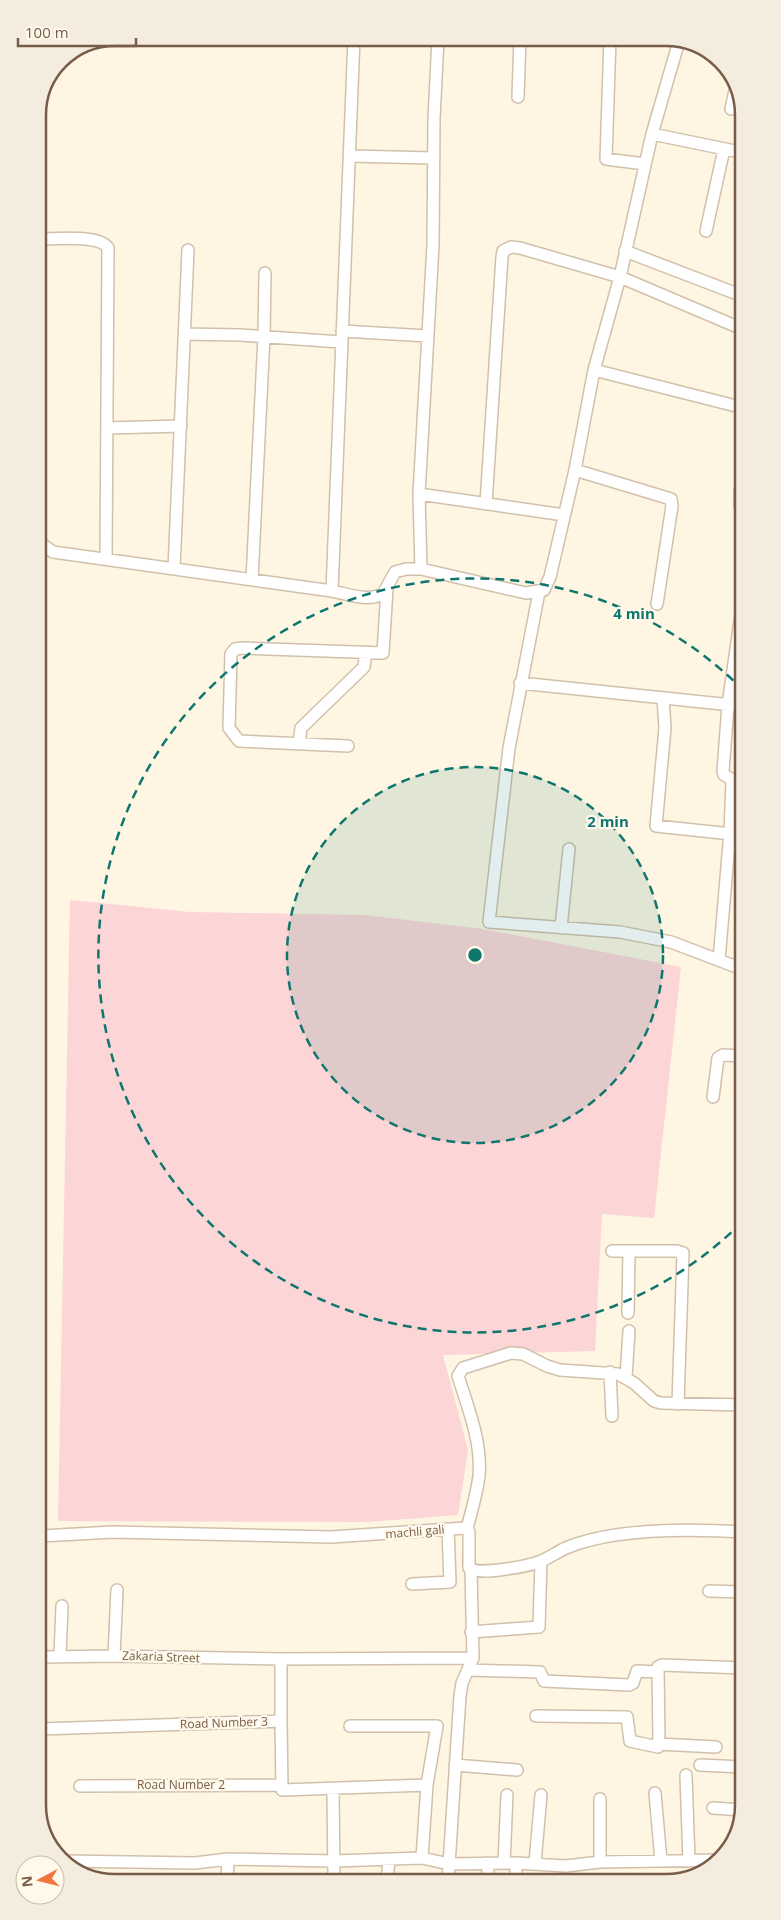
<svg xmlns="http://www.w3.org/2000/svg" width="781" height="1920" viewBox="0 0 781 1920" font-family="'Open Sans',sans-serif">
	<style>
		.medical { fill: #fcd5d7 }
		.lines { fill: none; stroke-linecap: round; stroke-linejoin: round }
		.minor-casing { stroke: #d2c0ab; stroke-width: 14 }
		.minor { stroke: #fff; stroke-width: 11 }
		.ring { fill: none; stroke: #0f766e; stroke-width: 2.5; stroke-dasharray: 9 6 }
		.labels { text-anchor: middle; stroke-width: 4.5; stroke-linejoin: round; paint-order: stroke }
		.street-label { font-size: 12px; fill: #785c47; stroke: #fff9eb }
		.rim { fill: none; stroke: #785c47; stroke-width: 2.5 }
		.centre { fill: #0f766e; stroke: #fff9eb; stroke-width: 2.5 }
		.ring-label { font-size: 15px; text-anchor: middle; font-weight: bold; fill: #0f766e; stroke: #fff9eb; stroke-width: 4.5; stroke-linejoin: round; paint-order: stroke }
	</style>
	<rect width="100%" height="100%" fill="#fef5e3"/>
	<path class="medical" d="M70 900 190 912 365 915 483 929 681 967 654 1218 602 1214 595 1351 443 1355 468 1450 458 1515 368 1522 58 1521Z"/>
	<g class="lines">
		<g class="minor-casing">
			<path id="minor" d="M610 38 606 159 645 164
				M518 97 520 38
				M731 109 736 86
				M652 134 740 152
				M350 156 434 158
				M706 231 724 149
				M38 239C54 239 100 234 108 248L106 559
				M625 251 740 295
				M342 331 428 336
				M185 334 240 335 341 342
				M594 370 740 407
				M108 428 181 426
				M575 470 671 499 672 506 657 604
				M740 491V506
				M419 494 564 515
				M486 504 502 257 503 251 511 247 520 248 620 277 740 328
				M39 542 53 552 332 591C348 594 367 602 383 594L395 572 406 569H421L526 593 544 590 550 577 575 470 594 370 620 277 652 134 679 41
				M174 569 188 250
				M421 569 419 494 433 245 434 119 438 38
				M252 580 264 336 265 273
				M332 591 354 38
				M539 592 509 748 489 922 620 932 671 942 742 969
				M520 683 741 706
				M663 698 665 728 656 826 741 835
				M299 744 301 728 364 667 366 652
				M348 746 239 741 229 728 231 654 235 649 242 648 383 653 387 588
				M561 928 569 849
				M719 960 730 832 732 783 731 779 724 775 723 771 728 705 741 614
				M713 1097 718 1058 723 1055 742 1056
				M612 1251H677L683 1253 678 1404
				M628 1313 629 1251
				M610 1372 612 1416
				M626 1377 629 1331
				M467 1529C471 1512 477 1494 479 1476 482 1442 468 1408 458 1376L463 1368 511 1353 523 1354 547 1366 560 1370 618 1374 634 1383 654 1401 661 1403 743 1405
				M41 1536 113 1532 331 1537 465 1528 469 1532V1568C478 1576 527 1566 539 1562 549 1558 557 1552 566 1548 613 1528 692 1529 743 1532
				M412 1584 450 1582 448 1529
				M709 1591 743 1592
				M471 1632 539 1627 541 1561
				M60 1656 62 1606
				M114 1656 117 1590
				M41 1657 114 1656 281 1659
				M468 1670 540 1672 544 1681 629 1685 633 1683 637 1671 658 1672
				M536 1716 627 1717 630 1741 658 1747V1742
				M281 1721V1659L473 1658
				M350 1726H437L427 1785 422 1858
				M41 1729 281 1721 282 1790 427 1785
				M716 1747 659 1744 658 1667 662 1665 743 1668
				M455 1765 517 1770
				M700 1765 743 1767
				M686 1775 689 1861
				M80 1786 282 1785
				M333 1789 334 1881
				M655 1793 661 1861
				M713 1808 742 1810
				M64 1861 195 1863 228 1859 334 1861 422 1858 449 1864 516 1863 566 1866 600 1862 716 1860
				M600 1862V1799
				M504 1863 507 1795
				M516 1863V1880
				M535 1863 541 1795
				M387 1880 389 1860
				M448 1880 460 1696 462 1683 473 1658 471 1571
				M488 1880V1863
				M227 1882 228 1859"/>
		</g>
		<use href="#minor" class="minor"/>
	</g>
	<circle cx="475" cy="955" r="188" fill="#0f766e" fill-opacity=".12"/>
	<g class="ring">
		<circle cx="475" cy="955" r="188"/>
		<path d="M742 1222A377 377 0 1 1 739 686"/>
	</g>
	<g class="labels">
		<g class="street-label">
			<text transform="translate(415 1532) rotate(-5)" y="4">machli gali</text>
			<text transform="translate(161 1657) rotate(2)" y="4">Zakaria Street</text>
			<text transform="translate(224 1723) rotate(-2)" y="4">Road Number 3</text>
			<text x="181" y="1789">Road Number 2</text>
		</g>
	</g>
	<path d="M0 0H781V1920H0ZM115 46H666A69 69 0 0 1 735 115V1805A69 69 0 0 1 666 1874H115A69 69 0 0 1 46 1805V115A69 69 0 0 1 115 46Z" fill="#f4ecde" fill-rule="evenodd"/>
	<path class="rim" d="M115 46H666A69 69 0 0 1 735 115V1805A69 69 0 0 1 666 1874H115A69 69 0 0 1 46 1805V115A69 69 0 0 1 115 46Z"/>
	<circle cx="475" cy="955" r="8" class="centre"/>
	<g class="ring-label">
		<text x="634" y="619">4 min</text>
		<text x="608" y="827">2 min</text>
	</g>
	<g transform="translate(40 1880) rotate(263)"><circle r="24" fill="#fff9eb" stroke="#c9baa9"/>
	<path d="M0-4L9 19L0 12L-9 19Z" fill="#f07640"/>
	<text y="-8" font-size="14" font-weight="bold" text-anchor="middle" fill="#785c47">N</text>
	</g>
	<path d="M18 38v8h118v-8" fill="none" stroke="#785c47" stroke-width="2.5"/>
	<text x="25" y="38" font-size="15" fill="#785c47" stroke="#fff9eb" stroke-width="4" paint-order="stroke">100 m</text>
</svg>
